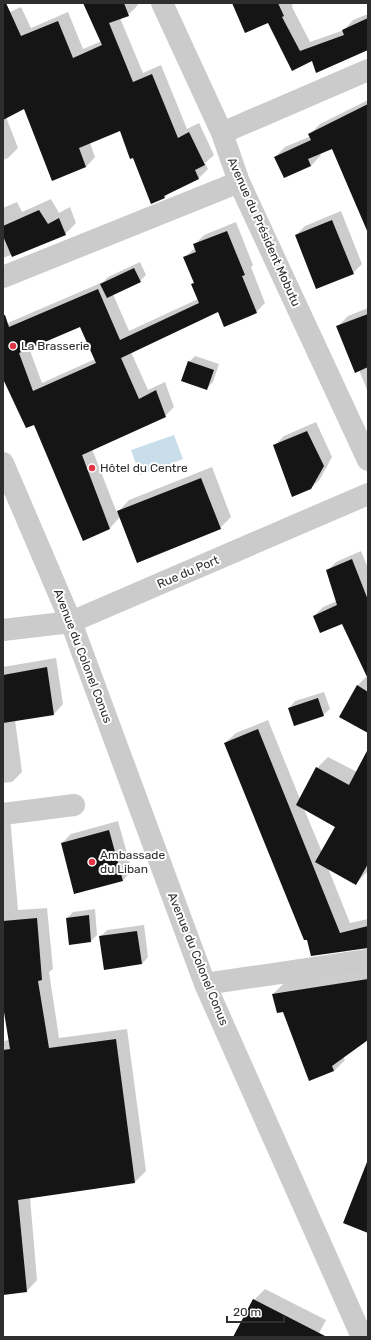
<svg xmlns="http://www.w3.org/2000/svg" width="371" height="1340" viewBox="0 0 371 1340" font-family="Rubik,sans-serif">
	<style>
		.water { fill: #c8deea }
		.shadow { fill: #0003; fill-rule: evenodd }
		.building { fill: #151515; fill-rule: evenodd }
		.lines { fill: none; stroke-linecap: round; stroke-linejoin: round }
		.minor { stroke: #cbcbcb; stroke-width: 22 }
		.poi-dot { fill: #df3545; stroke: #fff; stroke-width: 1.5 }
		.labels { text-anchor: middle; stroke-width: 4; stroke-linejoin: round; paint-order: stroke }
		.street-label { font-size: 12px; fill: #2e2e2e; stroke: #fff }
		.poi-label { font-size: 12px; fill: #2e2e2e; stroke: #fff; text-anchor: start }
	</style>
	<rect width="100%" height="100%" fill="#fff"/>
	<path class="water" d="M174 435 183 459 140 475 131 450Z"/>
	<path class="shadow" d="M84 3H137L138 5 128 15 120 18 143 73 161 65 187 129 199 123 214 155 205 163 208 169 199 178 169 193 164 198 133 157 121 130 90 143 95 157 86 167 52 179 24 108 6 117 18 148 8 158 3 160V15L21 7 31 28 68 12 83 49 102 41Z
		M233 3H291L293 6 292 7 310 42 344 30 353 20 368 14V49L312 60 293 69 269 22Z
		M368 100V230L333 148 320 153 321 155 311 166 275 157 285 147 311 136 310 134 320 124Z
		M51 199 59 213 70 207 76 223 65 234 3 258V208L17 202 22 212Z
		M341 211 362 264 353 273 296 235 305 226Z
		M236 222 253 265 251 267 265 303 256 312 219 311 131 352 148 390 165 382 174 407 165 416 92 449 117 513 129 500 212 467 231 517 220 528 120 517 110 528 83 540 34 423 3 376V329L10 322 103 282 108 277 140 262 146 275 140 281 113 294 129 331 198 299 192 284 194 282 185 257 196 247 194 245 204 235ZM81 326 95 359 42 383 29 348Z
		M368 308V392L359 370 338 326 348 316Z
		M195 356 219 364 213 382 207 388 189 362Z
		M316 422 332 457 320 479 311 488 274 446 284 436Z
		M361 551 368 568V652L343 623 314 616 323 607 337 601 327 571 336 562Z
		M56 658 63 704 54 714 15 720 22 772 12 782 3 783V667Z
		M366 677H368V726L357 686Z
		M324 692 330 709 323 715 289 708 295 701Z
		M268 720 300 799 317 768 328 757 357 772 368 755V871L356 884 328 868 350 923 368 919V946L308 939 225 743 236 733ZM304 809 336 826 322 852Z
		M10 817 18 910 47 908 53 969 49 972 59 1038 127 1029 146 1171 135 1182 30 1197 37 1280 27 1291 3 1294V1041L9 1040 3 999V818Z
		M118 821 132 871 123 880 62 843 71 834Z
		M95 909 97 935 91 941 67 918 73 912Z
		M144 925 148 957 142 964 100 937 107 930Z
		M368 971V1038L343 1057 345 1060 334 1071 284 1011 273 994 284 983Z
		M265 1289 326 1320 317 1337H235L254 1300Z"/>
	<path class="building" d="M3 3H6L21 36 58 21 73 58 102 45 83 3H124L129 16 109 23 133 82 152 74 178 138 189 132 205 165 195 170 199 179 164 196 165 198 151 204 133 158 130 159 120 131 79 148 86 167 52 181 24 109 3 120Z
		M232 3H278L284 16 282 17 300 51 344 35 342 30 368 18V50L316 73 312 61 292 71 268 23 245 33Z
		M368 104V233L332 149 308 159 311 166 284 178 274 157 311 140 308 134Z
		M39 210 48 224 59 218 66 235 12 257 3 236V226Z
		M332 220 354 274 316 289 295 235Z
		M227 231 245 275 242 276 257 313 224 327 218 312 121 358 139 399 156 390 166 417 82 455 110 529 83 541 34 425 26 428 3 379V315H5L9 327 98 289 120 340 199 303 191 284 194 283 183 257 196 252 193 244ZM80 327 96 363 33 391 19 353Z
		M134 268 141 282 107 298 100 284Z
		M368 314V367L355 373 336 326Z
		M188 361 214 370 207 390 181 381Z
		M307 431 324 466 311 489 292 497 273 445Z
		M201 478 221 529 137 563 117 511Z
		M352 559 368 600V679L342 624 320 633 313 616 337 605 326 570Z
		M47 667 54 715 3 723V675Z
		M357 685 368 692V733L339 717Z
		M318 698 324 716 294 726 288 708Z
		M258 729 340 933 368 926V948L311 956 307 940H304L224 743Z
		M368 749V864L356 885 315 862 335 827 296 805 316 767 349 785Z
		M109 830 123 881 74 894 61 843Z
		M89 915 91 942 69 945 66 918Z
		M37 918 42 980 38 981 49 1048 116 1039 135 1183 18 1200 27 1292 3 1295V1050L10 1049 3 1006V921Z
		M137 931 142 964 104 970 99 936Z
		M368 979V1040L332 1066 334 1071 309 1081 283 1012 277 1013 272 994Z
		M367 1162H368V1233L343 1223Z
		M253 1299 327 1337H233Z"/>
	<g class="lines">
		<path class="minor" d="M162 3 222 133 239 182 368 460
			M222 133 368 70
			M3 277 239 182
			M3 463 71 622 205 984 362 1337
			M3 630 71 622 368 494
			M3 814 74 805
			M205 984 368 960"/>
	</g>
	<g class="poi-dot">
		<circle cx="13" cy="346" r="4"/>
		<circle cx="92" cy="468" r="4"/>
		<circle cx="92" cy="862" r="4"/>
	</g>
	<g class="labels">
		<g class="street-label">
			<text transform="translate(264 232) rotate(66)" y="4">Avenue du Président Mobutu</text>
			<text transform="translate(188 572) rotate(-23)" y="4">Rue du Port</text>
			<text transform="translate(83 656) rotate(69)" y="4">Avenue du Colonel Conus</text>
			<text transform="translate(198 959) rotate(68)" y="4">Avenue du Colonel Conus</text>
		</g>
		<g class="poi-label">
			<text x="21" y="350">La Brasserie</text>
			<text x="100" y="472">Hôtel du Centre</text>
			<text x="100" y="859">Ambassade<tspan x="100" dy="14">du Liban</tspan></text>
		</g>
	</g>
	<rect width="371" height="1340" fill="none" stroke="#2e2e2e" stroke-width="8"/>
	<path d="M227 1316v6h57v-6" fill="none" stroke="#2e2e2e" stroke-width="2"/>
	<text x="233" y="1316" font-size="12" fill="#2e2e2e" stroke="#ffffff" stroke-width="3" paint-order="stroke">20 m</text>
</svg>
